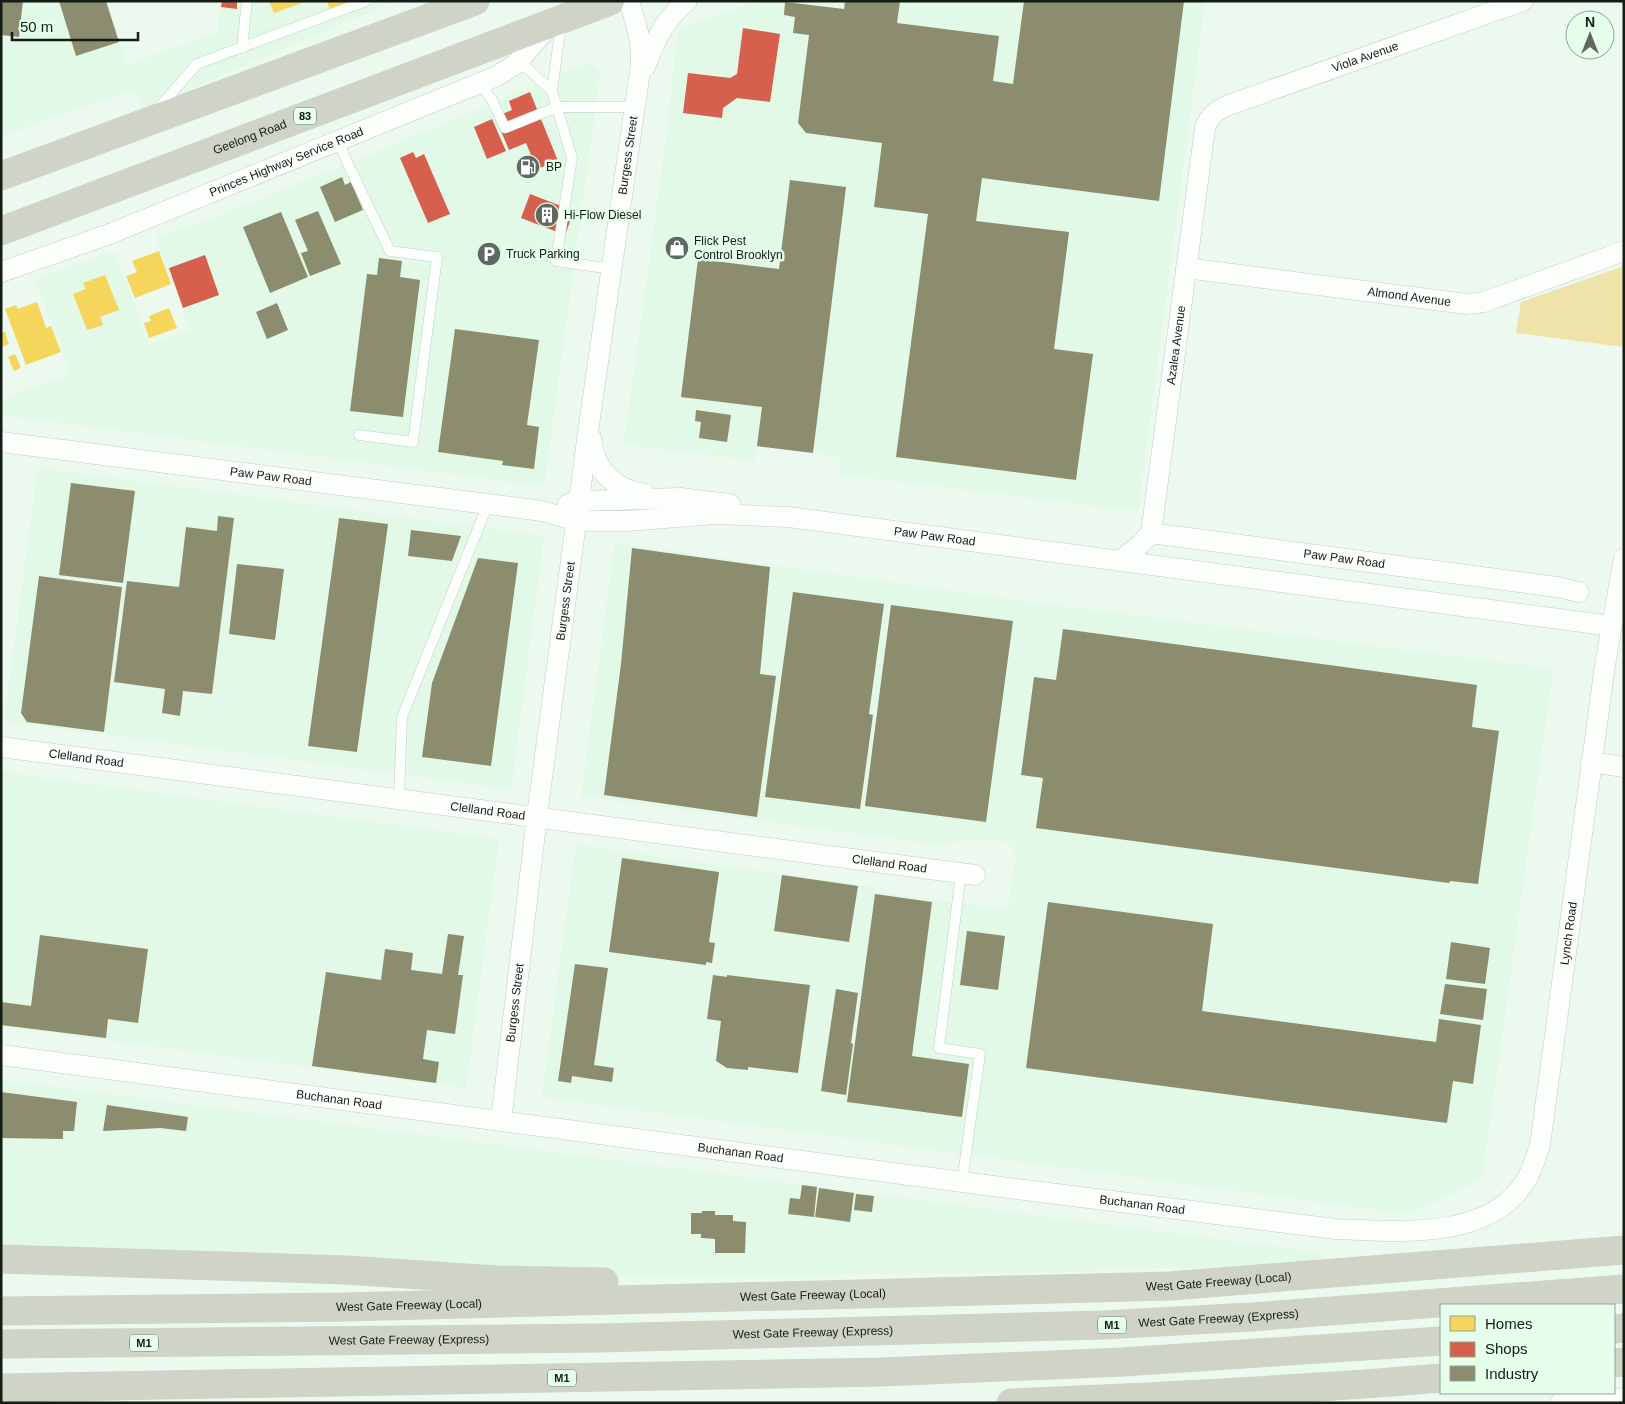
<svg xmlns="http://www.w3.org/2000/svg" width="1625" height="1404" viewBox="0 0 1625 1404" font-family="Arial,sans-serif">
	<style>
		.built { fill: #e1f9e6 }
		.green { fill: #f0e3aa }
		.homes { fill: #f6d55c }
		.shops { fill: #d6604d }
		.industry { fill: #8c8c6e }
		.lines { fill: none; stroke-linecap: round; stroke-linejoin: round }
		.lane-casing { stroke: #c2cdc5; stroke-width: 11 }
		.street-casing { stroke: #c2cdc5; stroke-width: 21 }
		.highway-casing { stroke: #cdd4ce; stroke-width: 29 }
		.lane { stroke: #fcfefc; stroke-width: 10 }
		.street { stroke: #fcfefc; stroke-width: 20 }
		.highway { stroke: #d0d4c6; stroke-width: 28 }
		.labels { text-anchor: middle; stroke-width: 5; stroke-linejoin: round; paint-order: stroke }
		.shield { fill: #e5ffeb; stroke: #526055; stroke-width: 1 }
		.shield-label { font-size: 11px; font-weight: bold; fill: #131c15 }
		.street-label { font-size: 12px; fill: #131c15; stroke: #e5ffeb }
		.poi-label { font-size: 12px; fill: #131c15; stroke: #e5ffeb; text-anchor: start }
	</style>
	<rect width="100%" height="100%" fill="#ebf9ee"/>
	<path class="built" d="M1 1H107L127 65 217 33 221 1H395L143 109 135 89 1 136Z
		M757 1H1205L1138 511 839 474 841 457 757 446 755 460 624 445 666 140 678 30Z
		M588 63 600 74 544 486 1 415V400L71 374 35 279 115 252 149 345 190 330 156 237 220 215 393 145Z
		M38 468 544 536 511 789 4 721Z
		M615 543 1038 603 1553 669 1482 1179 1410 1214 542 1097 576 845 875 887 874 892 1008 909 1016 854 1008 842 984 839 932 844 581 796Z
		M1 772 499 839 466 1088 1 1026Z
		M1 1080 1324 1253V1263L1058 1272 727 1276H418L1 1266Z"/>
	<path class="green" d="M1624 266V347L1516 333 1521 302Z"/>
	<path class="homes" d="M269 1H307L274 13Z
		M327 1H354L331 13Z
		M159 251 171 284 135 298 126 276 137 272 132 261Z
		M105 275 119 310 100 317 103 325 87 330 73 294 86 289 83 283Z
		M37 302 46 328 51 326 61 352 26 365 5 309 16 305 18 309Z
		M169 308 177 328 149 338 144 323 151 321 149 316Z
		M5 332 9 344 1 347V333Z
		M15 354 21 368 14 371 8 357Z"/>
	<path class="shops" d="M222 1H237V9L221 7Z
		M743 28 780 34 770 102 737 98 723 108 722 118 683 113 688 73 730 78 737 74Z
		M530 92 558 161 537 169 526 143 509 150 495 117 512 110 509 101Z
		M492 119 506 151 487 159 474 127Z
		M413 152 416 158 424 154 450 214 428 223 400 158Z
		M530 194 574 211 565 235 521 218Z
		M205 255 219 295 183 308 169 268Z"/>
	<path class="industry" d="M1 1H23L19 37 1 35Z
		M59 1H106L119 42 76 56Z
		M845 1H900L897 23 999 36 993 81 1013 84 1024 1H1184L1159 201 982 178 976 221 1069 232 1054 349 1093 354 1076 480 896 457 928 214 874 207 882 143 806 133 798 123 809 35 793 33 795 17 784 15 785 2 844 9Z
		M342 177 345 185 351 182 363 210 335 222 320 187Z
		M790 180 846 187 813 453 757 446 762 407 681 397 698 259 779 269Z
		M318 211 341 264 310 276 301 253 308 251 295 220Z
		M281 212 308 277 270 293 243 227Z
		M379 258 402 261 400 277 420 280 403 417 350 411 367 274 377 275Z
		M277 303 288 330 267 339 256 312Z
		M455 329 539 340 527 425 539 427 534 469 502 465 503 461 438 452Z
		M696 410 731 415 727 442 699 438 701 422 695 421Z
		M71 483 135 491 123 583 59 575Z
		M218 516 234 518 212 694 183 691 180 716 162 713 165 689 114 682 127 581 179 587 186 527 217 531Z
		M339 518 388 524 357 752 308 746Z
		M411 530 461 536 452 561 408 556Z
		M632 548 770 567 760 674 776 676 757 817 604 795 621 664Z
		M478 558 518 563 491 766 422 757 432 683Z
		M237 564 284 569 275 640 229 634Z
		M39 576 122 587 104 732 27 722 21 713Z
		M793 592 884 604 869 714 873 715 860 809 765 797Z
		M891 605 1013 621 986 822 865 806Z
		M1063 629 1477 685 1472 727 1499 731 1478 884 1450 881 1449 883 1036 828 1043 778 1021 775 1034 677 1056 680Z
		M622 858 719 872 709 942 715 943 712 963 706 962V965L609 952Z
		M782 875 858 886 849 942 774 931Z
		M875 894 932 902 912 1056 969 1064 962 1117 847 1102Z
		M1048 902 1213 924 1202 1011 1436 1042 1439 1019 1481 1025 1473 1084 1453 1081 1447 1123 1026 1068Z
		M967 931 1005 936 998 990 960 985Z
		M448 934 464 936 458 975H463L455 1034 427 1030 423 1059 439 1062 436 1083 312 1066 326 972 381 980 385 949 413 953 411 970 442 974Z
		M40 935 148 949 138 1023 108 1019 106 1038 1 1025V1002L31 1006Z
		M1451 942 1490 948 1485 984 1446 979Z
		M575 964 608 968 594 1065 614 1068 612 1082 572 1076 571 1083 558 1081Z
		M713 975 727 977V975L810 985 798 1073 748 1067V1070L727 1068 716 1061 721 1021 707 1019Z
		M1445 984 1487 989 1483 1020 1440 1014Z
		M836 989 858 993 851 1043 853 1044 846 1095 821 1091Z
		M1 1092 77 1102 74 1131H63V1139L1 1138Z
		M107 1105 188 1117 186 1131 160 1128 103 1131Z
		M802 1185 817 1187 814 1217 788 1214 790 1198 800 1199Z
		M819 1188 854 1193 850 1222 815 1217Z
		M856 1194 874 1196 872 1212 854 1210Z
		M702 1211H715V1215H733V1221L746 1222 745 1253H715V1239L701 1238V1234H691V1213H702Z"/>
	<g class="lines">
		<g class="lane-casing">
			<path id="lane" d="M561 23 552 91 572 158 556 261 612 269
				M242 48 247 1
				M519 61 552 91
				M480 83 492 100 505 128 557 107H635
				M156 111 197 64 366 1
				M338 140 346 160 390 251 437 257 413 442 359 435
				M399 798 402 717 488 504
				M961 873 939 1048 980 1054 962 1182"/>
		</g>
		<g class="street-casing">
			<g id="street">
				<path d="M645 67C657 38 662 22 687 1"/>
				<path id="s1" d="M1186 268 1466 304 1484 302 1624 251"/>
				<path id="s2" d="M1 272 107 235 497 76 516 64 549 26"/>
				<path d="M591 438C595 471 613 489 645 494"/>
				<path id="s3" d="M1 442 542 511 570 519 589 521H627L715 514 789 517 1612 626"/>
				<path d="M568 504 580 501 680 498 730 504"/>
				<path id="s4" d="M1151 533 1557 587 1579 592"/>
				<path id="s5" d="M1121 560 1141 544 1151 533 1205 128C1210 115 1216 110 1229 105L1523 1"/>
				<path id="s6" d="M1 747 975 875"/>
				<path d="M1591 762 1624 767"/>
				<path id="s7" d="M1 1055 962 1182 1335 1229C1398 1231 1492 1242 1528 1177 1533 1167 1537 1155 1540 1145L1605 665 1624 558"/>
				<path id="s8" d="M501 1121 537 816 590 418 641 64C642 41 636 23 629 1"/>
				<path d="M1560 1403 1624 1398"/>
			</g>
		</g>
		<g class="highway-casing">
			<g id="highway">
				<path d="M1 176 475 1"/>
				<path id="s9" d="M1 231 610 1"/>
				<path d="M1 1259 346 1270 496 1280 604 1282"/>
				<path id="s10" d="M1 1311 346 1307 1170 1286 1624 1250"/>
				<path d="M1614 1329 1624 1328"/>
				<path id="s11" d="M1 1344 599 1338 1103 1325 1251 1317 1624 1289"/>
				<path d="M1614 1363 1624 1362"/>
				<path d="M1 1388 882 1372 1122 1362 1441 1341"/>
				<path d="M1011 1403C1155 1397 1298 1390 1441 1378"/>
			</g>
		</g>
		<use href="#lane" class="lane"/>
		<use href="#street" class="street"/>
		<use href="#highway" class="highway"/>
	</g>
	<defs>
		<g id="fuel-disc" transform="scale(1.25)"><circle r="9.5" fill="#5f6961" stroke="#e5ffeb"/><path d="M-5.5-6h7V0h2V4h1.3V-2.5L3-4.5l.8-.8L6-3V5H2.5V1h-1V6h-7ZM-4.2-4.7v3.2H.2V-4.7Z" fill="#fff"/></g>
		<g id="building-disc" transform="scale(1.25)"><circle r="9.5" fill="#5f6961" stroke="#e5ffeb"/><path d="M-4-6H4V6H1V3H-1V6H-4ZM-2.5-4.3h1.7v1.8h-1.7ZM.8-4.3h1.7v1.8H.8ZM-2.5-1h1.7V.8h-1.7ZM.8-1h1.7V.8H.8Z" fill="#fff"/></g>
		<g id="shop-disc" transform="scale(1.25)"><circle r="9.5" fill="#5f6961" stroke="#e5ffeb"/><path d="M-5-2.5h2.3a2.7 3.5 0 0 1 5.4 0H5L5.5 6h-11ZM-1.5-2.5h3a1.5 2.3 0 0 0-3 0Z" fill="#fff"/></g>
		<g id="parking-disc" transform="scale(1.25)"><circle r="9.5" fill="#5f6961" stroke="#e5ffeb"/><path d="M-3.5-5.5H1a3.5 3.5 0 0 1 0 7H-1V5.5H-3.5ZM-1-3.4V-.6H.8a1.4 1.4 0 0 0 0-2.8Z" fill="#fff"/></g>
	</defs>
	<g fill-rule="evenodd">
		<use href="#fuel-disc" x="528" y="167"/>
		<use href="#building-disc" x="547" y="215"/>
		<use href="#shop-disc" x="677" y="248"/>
		<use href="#parking-disc" x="489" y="254"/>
	</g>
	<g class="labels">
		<g class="shield">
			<rect x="294" y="107.5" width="22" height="17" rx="4"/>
			<rect x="1098" y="1316.5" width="28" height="17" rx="4"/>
			<rect x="130" y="1334.5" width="28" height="17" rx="4"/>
			<rect x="548" y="1369.5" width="28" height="17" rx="4"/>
		</g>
		<g class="shield-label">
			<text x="305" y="120">83</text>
			<text x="1112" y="1329">M1</text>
			<text x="144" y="1347">M1</text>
			<text x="562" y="1382">M1</text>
		</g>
		<g class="street-label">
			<text dy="4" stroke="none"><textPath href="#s5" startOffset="628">Viola Avenue</textPath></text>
			<text dy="4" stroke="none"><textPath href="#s9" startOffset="266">Geelong Road</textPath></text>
			<text dy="4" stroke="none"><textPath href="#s8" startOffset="974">Burgess Street</textPath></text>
			<text dy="4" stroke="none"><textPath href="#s2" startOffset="306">Princes Highway Service Road</textPath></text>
			<text dy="4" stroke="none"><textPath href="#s1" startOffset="225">Almond Avenue</textPath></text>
			<text dy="4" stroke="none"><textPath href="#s5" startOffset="230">Azalea Avenue</textPath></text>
			<text dy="4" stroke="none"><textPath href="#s3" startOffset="272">Paw Paw Road</textPath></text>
			<text dy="4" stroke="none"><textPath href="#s3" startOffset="941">Paw Paw Road</textPath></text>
			<text dy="4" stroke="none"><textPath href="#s4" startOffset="195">Paw Paw Road</textPath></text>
			<text dy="4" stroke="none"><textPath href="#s8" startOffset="524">Burgess Street</textPath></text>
			<text dy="4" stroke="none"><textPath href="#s6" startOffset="86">Clelland Road</textPath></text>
			<text dy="4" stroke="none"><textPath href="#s6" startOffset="491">Clelland Road</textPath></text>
			<text dy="4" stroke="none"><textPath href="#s6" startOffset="896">Clelland Road</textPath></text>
			<text dy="4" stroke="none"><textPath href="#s7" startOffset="1804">Lynch Road</textPath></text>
			<text dy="4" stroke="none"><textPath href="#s8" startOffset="119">Burgess Street</textPath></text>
			<text dy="4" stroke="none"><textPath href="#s7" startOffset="341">Buchanan Road</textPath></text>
			<text dy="4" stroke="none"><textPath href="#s7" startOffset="746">Buchanan Road</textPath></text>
			<text dy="4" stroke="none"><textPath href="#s7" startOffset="1151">Buchanan Road</textPath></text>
			<text dy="4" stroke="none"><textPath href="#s10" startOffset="1218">West Gate Freeway (Local)</textPath></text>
			<text dy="4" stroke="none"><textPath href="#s10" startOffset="812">West Gate Freeway (Local)</textPath></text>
			<text dy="4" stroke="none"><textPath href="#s10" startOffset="408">West Gate Freeway (Local)</textPath></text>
			<text dy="4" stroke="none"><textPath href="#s11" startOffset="1218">West Gate Freeway (Express)</textPath></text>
			<text dy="4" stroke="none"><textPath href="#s11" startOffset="812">West Gate Freeway (Express)</textPath></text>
			<text dy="4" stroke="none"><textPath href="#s11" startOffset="408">West Gate Freeway (Express)</textPath></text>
		</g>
		<g class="poi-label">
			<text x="546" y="171">BP</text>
			<text x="564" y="219">Hi-Flow Diesel</text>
			<text x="694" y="245">Flick Pest<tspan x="694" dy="14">Control Brooklyn</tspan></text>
			<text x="506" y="258">Truck Parking</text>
		</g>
	</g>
	<rect width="1625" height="1404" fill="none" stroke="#131c15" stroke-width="5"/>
	<rect x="1440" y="1304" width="175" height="90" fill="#e5ffeb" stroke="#91a495"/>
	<rect x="1450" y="1316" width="25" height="15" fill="#f6d55c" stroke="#91a495"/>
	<text x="1485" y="1329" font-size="15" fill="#131c15">Homes</text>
	<rect x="1450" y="1342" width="25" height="15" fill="#d6604d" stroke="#91a495"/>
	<text x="1485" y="1354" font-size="15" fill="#131c15">Shops</text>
	<rect x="1450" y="1366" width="25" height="15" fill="#8c8c6e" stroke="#91a495"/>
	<text x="1485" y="1379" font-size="15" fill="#131c15">Industry</text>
	<g transform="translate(1590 35)"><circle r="24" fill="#e5ffeb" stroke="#91a495"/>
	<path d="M0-4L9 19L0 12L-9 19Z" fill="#5f6961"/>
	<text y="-8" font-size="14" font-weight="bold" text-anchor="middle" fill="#131c15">N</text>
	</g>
	<path d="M12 32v8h126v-8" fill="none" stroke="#131c15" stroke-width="2.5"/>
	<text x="20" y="32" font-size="15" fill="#131c15" stroke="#e5ffeb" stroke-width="4" paint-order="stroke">50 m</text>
</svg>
